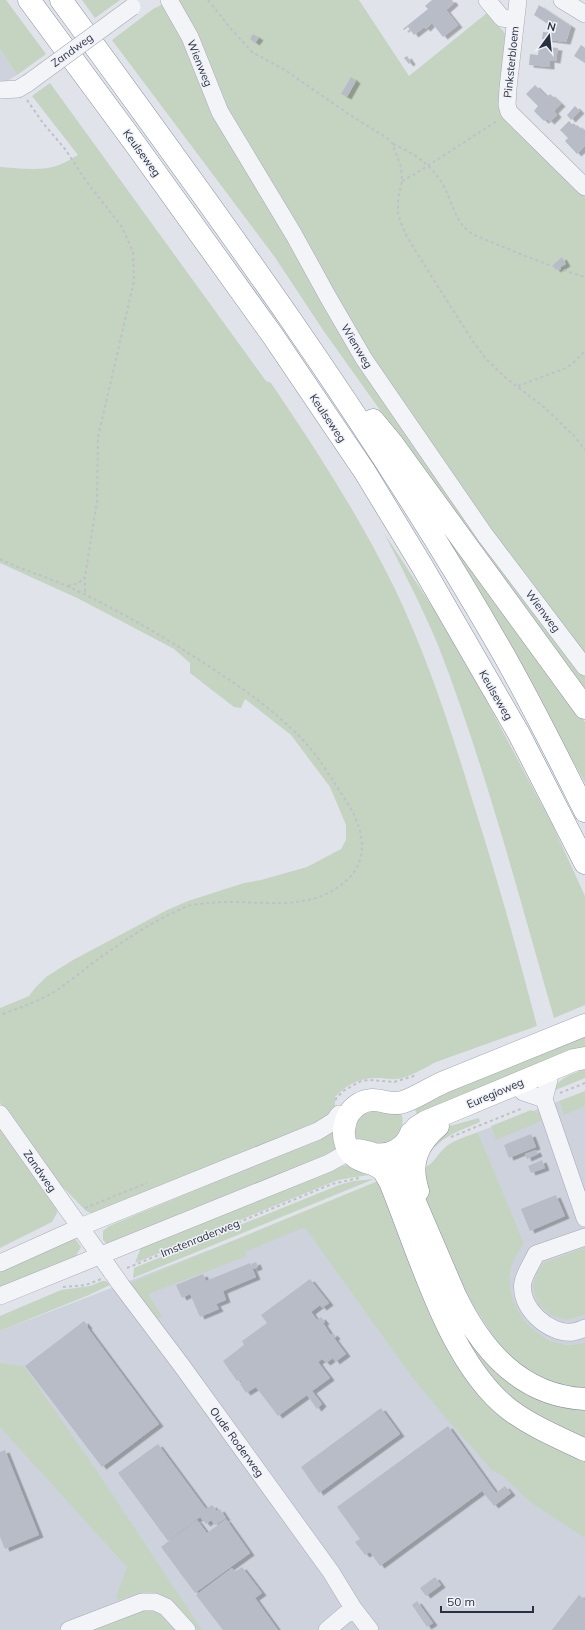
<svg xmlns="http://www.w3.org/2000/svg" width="585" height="1630" viewBox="0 0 585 1630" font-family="Mulish,sans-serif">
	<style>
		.built { fill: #ced2dc }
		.green { fill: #c5d4c1 }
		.building { fill: #b7bcc7; filter: url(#shadow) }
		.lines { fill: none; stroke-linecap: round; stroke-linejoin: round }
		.minor-casing { stroke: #a5aab4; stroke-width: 18 }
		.major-casing { stroke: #9fa7b6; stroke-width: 23 }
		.highway-casing { stroke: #8790a1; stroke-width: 23 }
		.path { stroke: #bec1c9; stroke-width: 2; stroke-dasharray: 3 3; stroke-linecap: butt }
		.minor { stroke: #f3f4f8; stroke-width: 17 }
		.major { stroke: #fff; stroke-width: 22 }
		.highway { stroke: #fff; stroke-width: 22 }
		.minor-bridge-casing { stroke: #a5aab4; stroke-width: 18; stroke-linecap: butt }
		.minor-bridge { stroke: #f3f4f8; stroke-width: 17 }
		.labels { text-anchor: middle; stroke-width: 3; stroke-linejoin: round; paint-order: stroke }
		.street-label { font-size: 11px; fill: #283042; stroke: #f0f2f7 }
	</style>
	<defs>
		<filter id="shadow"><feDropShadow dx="4.5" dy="2.5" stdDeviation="0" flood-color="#0004"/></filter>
	</defs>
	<rect width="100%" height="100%" fill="#e0e3ea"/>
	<path class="built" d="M0 49 17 75 5 82H0Z
		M559 1101 564 1114 585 1106V1247L545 1262 567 1320 585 1315V1342L577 1345 558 1344 539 1335 526 1323 513 1303 509 1284 511 1268 516 1254 523 1244 478 1132Z
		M344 1198 585 1510V1630H0V1331Z"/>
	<path class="green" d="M0 0H6L46 54 17 75 0 49Z
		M82 0H120L95 18Z
		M163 0H359L409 76 487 13 504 32 507 37 518 130 585 196V698L323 330 274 256 112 40 153 9 163 4Z
		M50 83 266 381 271 383C315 448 358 514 393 585 426 653 450 726 472 799 496 874 517 949 537 1026L436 1062C424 1068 411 1077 397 1079 391 1080 385 1078 379 1078 361 1077 347 1084 335 1097V1108L327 1118 93 1214 86 1211 57 1181 0 1103V1008L29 996 35 988 46 977 73 960 167 910 188 901 244 883 261 880 307 867 341 849 346 840V825L330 787 291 735 245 699 241 708 234 707 190 673V663L174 649 125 623 77 598 0 563V167C19 168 40 172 59 165 65 163 72 158 78 155L32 96Z
		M405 468 585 722V783L500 627Z
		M384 533 435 611 483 694 553 826 585 896V1005L554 1018C518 893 485 766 438 645 422 607 403 570 384 533Z
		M585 1034V1053L418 1118 414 1106Z
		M585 1069V1078L553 1091C558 1078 572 1074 585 1069Z
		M585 1091V1106L564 1115 559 1101Z
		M370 1109 401 1112C406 1127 399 1144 381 1144 373 1144 364 1142 356 1141 351 1126 358 1117 370 1109Z
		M531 1110 537 1113 540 1112 544 1120 496 1140 491 1126Z
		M479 1118 480 1122C457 1132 441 1136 426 1158L421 1156 446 1127Z
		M0 1121 56 1198 57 1213 52 1222 0 1248Z
		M336 1125 342 1149 108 1245 103 1240V1231L109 1226 244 1170Z
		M478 1132 524 1244C514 1256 509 1269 510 1284 512 1319 550 1355 585 1342V1388L560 1387 517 1365 502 1350 475 1308 453 1268 424 1194 422 1169C434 1165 438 1152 448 1145 457 1139 468 1136 478 1132Z
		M355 1164 374 1174 338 1180 135 1263 141 1247 257 1196 289 1188 342 1166Z
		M374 1179 138 1276 133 1278 134 1268 339 1185 353 1181Z
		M399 1179 471 1337 585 1405V1442L526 1413 475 1362Z
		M378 1181 456 1354 585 1458V1538L530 1502 503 1476 492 1470 445 1417 412 1377 306 1229 302 1228 245 1252 247 1256 148 1294 163 1318 155 1317 130 1283Z
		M74 1237 81 1247 76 1256 0 1288V1267Z
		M585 1247V1315L567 1320 550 1315 538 1304 533 1287 537 1272 545 1262Z
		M102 1281H106L110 1285 89 1295 0 1331V1316L61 1290 90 1286Z
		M0 1363 24 1366 99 1474 202 1630H198C184 1613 170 1592 146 1592 137 1593 127 1597 118 1600L116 1597 127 1567 0 1427Z
		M132 1610H148L165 1615 179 1630H96Z"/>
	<path class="building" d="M432 0H452L454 3 446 10 458 25 443 37 432 23 426 29 424 27 414 35 408 27 404 30 403 29 428 9 425 6Z
		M539 5 571 26 566 42 542 39 543 32 555 33 556 29 534 15Z
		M253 34 259 38 255 43 250 39Z
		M581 45 585 48V63L574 56Z
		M539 46 558 48 556 61 550 60V67L529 65 530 54 538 55Z
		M407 56 411 62 409 64 404 58Z
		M351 77 356 81 347 97 341 94Z
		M535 85 547 97 550 94 561 104 554 111 557 115 550 122 547 119 544 121 534 111 538 106 526 94Z
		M575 106 580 111 571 120 567 115Z
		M569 121 575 127 577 125 585 132V146L577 154 565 141 568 138 560 130Z
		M562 257 566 264 556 270 553 265Z
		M531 1134 536 1147 509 1158 504 1145Z
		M536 1150 538 1154 527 1159 525 1154Z
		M542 1160 545 1168 531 1173 528 1166Z
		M556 1195 565 1216 530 1231 521 1209Z
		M256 1262 258 1267 253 1269 251 1264Z
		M250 1263 256 1277 223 1291 226 1300 216 1304 219 1309 200 1317 190 1294 182 1298 176 1285 203 1274 206 1281Z
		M310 1279 329 1303 322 1308 320 1305 311 1312 317 1320 321 1317 325 1322 323 1323 331 1335 333 1333 336 1337 334 1338 346 1354 335 1362 333 1358 326 1363 322 1359 318 1362 330 1378 312 1391 322 1404 317 1409 307 1395 278 1416 256 1387 246 1393 240 1384 242 1383 240 1379 237 1381 223 1361 244 1345 242 1341 267 1323 261 1315Z
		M84 1321 88 1326 87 1327 159 1424 102 1467 25 1366Z
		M381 1408 400 1434 319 1493 301 1467Z
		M448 1426 496 1493 505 1486 511 1493 494 1506 482 1491 380 1566 370 1552 365 1555 355 1542 360 1539 337 1507Z
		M158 1444 206 1509 212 1505 217 1511 220 1509 226 1518 215 1525 211 1520 206 1524 200 1517 168 1541 118 1473Z
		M5 1450 39 1535 5 1549 0 1537V1452Z
		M226 1519 250 1553 195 1593 161 1547 197 1520 207 1533Z
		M242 1567 262 1593 255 1598 278 1630H223L196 1595 232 1568 235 1572Z
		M435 1577 441 1585 426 1596 420 1588Z
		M579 1595 585 1600V1630H552Z
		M417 1601 433 1623 427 1627 412 1605Z"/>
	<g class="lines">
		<g class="minor-casing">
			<path id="minor" d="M169 0 190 37 220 112 294 235 328 297 364 359 485 535 585 667
				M487 0 502 18 516 20
				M518 0 508 88 507 105 509 112 585 187
				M562 0 585 14
				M0 90 18 89 28 83
				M549 1080 544 1099 585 1218
				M523 1092 544 1099
				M0 1114 121 1285 182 1366 331 1572 353 1608 370 1630
				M585 1237 536 1254C532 1263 525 1273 523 1282 518 1307 549 1335 573 1332 577 1331 581 1330 585 1328
				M0 1263 80 1227 318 1131 334 1121 339 1114
				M0 1296 329 1163 350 1151
				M69 1630 142 1602H155L166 1607 187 1630
				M327 1630 353 1608"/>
		</g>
		<g class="major-casing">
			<path id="major" d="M410 1136 417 1127 425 1122 574 1060 585 1058
				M355 1150C362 1150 367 1152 374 1154 389 1157 406 1148 411 1133
				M373 1164C366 1162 359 1161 354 1156 338 1142 342 1114 359 1104 376 1094 388 1107 403 1102 418 1097 430 1088 444 1082 491 1063 538 1044 585 1025"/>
		</g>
		<g class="highway-casing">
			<path id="highway" d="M29 0 133 141 273 336 365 472 422 566 519 734 585 863
				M61 0C214 209 368 419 497 643 529 698 557 755 585 811
				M373 420 392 443 585 708
				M402 1147 400 1161 403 1174 455 1295C481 1349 520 1396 585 1399
				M373 1164 383 1170 390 1182C419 1252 449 1364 510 1410 533 1427 560 1438 585 1450
				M418 1191C409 1163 417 1144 438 1126"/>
		</g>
		<path class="path" d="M208 0 232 30 252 52 285 70 350 115 387 138 392 143 401 167 402 181 398 199V214L401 223 407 237 435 282 472 340 486 359 506 378 545 408 575 437 585 450
			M27 100 43 123 65 149 89 185 122 227 133 252 134 281 98 437 97 501 85 577V595
			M393 144C416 154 436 168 446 191 452 203 455 217 464 227 472 236 485 239 496 244 525 256 555 268 585 277
			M402 181 415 174 497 121
			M518 386 566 368 572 364 585 351
			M0 559C21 570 45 576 67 586 119 610 168 639 216 671 245 690 273 710 298 735 315 751 328 773 341 793 359 818 374 854 348 879 309 916 256 898 209 903 201 904 190 904 183 908 151 922 122 942 94 962 81 972 68 983 54 992 37 1002 19 1008 0 1015
			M68 586 79 583 84 577
			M560 1093 585 1083
			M335 1100 343 1091 361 1081 369 1080 394 1082 417 1075
			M451 1137 523 1108
			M85 1208 147 1183
			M127 1268 332 1184 359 1178
			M63 1287 86 1285 101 1279"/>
		<use href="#minor" class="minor"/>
		<use href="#major" class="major"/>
		<use href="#highway" class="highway"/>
		<g class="minor-bridge-casing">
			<path id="minor-bridge" d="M28 83 132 7"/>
		</g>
		<use href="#minor-bridge" class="minor-bridge"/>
	</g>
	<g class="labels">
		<g class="street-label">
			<text transform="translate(72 50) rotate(-36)" y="4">Zandweg</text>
			<text transform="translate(511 62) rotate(-84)" y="4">Pinksterbloem</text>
			<text transform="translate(200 63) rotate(68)" y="4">Wienweg</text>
			<text transform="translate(142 153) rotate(54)" y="4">Keulseweg</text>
			<text transform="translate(357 346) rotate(59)" y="4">Wienweg</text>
			<text transform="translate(328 418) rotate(56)" y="4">Keulseweg</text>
			<text transform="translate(543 611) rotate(53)" y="4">Wienweg</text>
			<text transform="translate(496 695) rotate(60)" y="4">Keulseweg</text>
			<text transform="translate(495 1093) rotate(-23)" y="4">Euregioweg</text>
			<text transform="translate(40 1171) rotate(55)" y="4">Zandweg</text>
			<text transform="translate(200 1238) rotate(-22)" y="4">Imstenraderweg</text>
			<text transform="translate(237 1442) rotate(54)" y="4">Oude Roderweg</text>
		</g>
	</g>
	<g transform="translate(549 36) rotate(15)" stroke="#f0f2f7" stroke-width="3" paint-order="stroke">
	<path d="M0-3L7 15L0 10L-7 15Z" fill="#283042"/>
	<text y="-6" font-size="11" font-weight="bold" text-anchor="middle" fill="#283042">N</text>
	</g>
	<path d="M441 1606v6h92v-6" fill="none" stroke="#283042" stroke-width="2"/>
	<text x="447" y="1606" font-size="12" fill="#283042" stroke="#f0f2f7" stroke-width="3" paint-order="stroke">50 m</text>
</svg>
